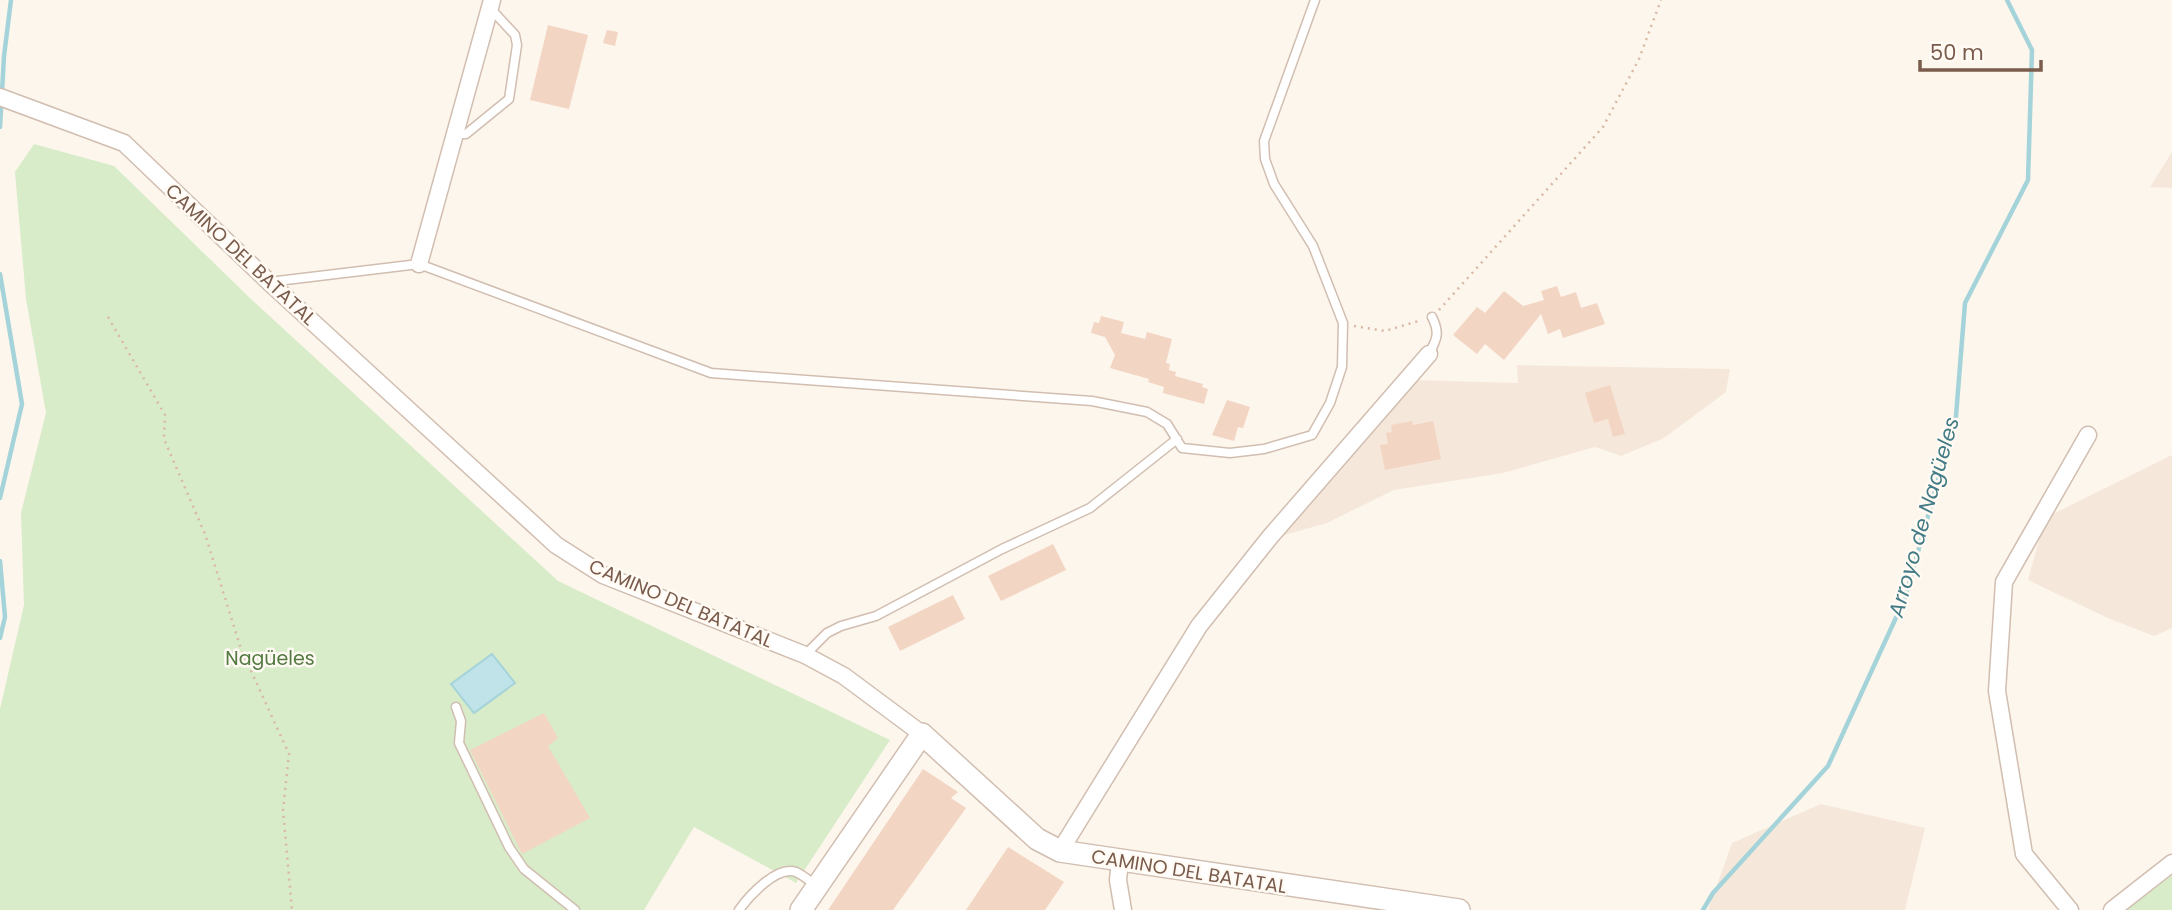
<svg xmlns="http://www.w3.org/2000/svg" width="2172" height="910" viewBox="0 0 2172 910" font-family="Poppins,sans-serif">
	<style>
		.residential { fill: #f5e8da }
		.green { fill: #d8ecc9 }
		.water { fill: #bfe3e8; stroke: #a5d3da; stroke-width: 2 }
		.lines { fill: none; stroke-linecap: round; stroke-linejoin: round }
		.stream { stroke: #a5d3da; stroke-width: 4.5 }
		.building { fill: #f3d5c3 }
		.service-casing { stroke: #d1beb0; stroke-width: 11 }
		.minor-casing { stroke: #d1beb0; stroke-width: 19 }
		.tertiary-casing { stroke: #d1beb0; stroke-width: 24 }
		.path { stroke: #d9b8a5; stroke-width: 2.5; stroke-dasharray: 2 5; stroke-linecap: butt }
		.service { stroke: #fff; stroke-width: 8 }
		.minor { stroke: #fff; stroke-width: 16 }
		.tertiary { stroke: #fff; stroke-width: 21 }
		.labels { text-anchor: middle; stroke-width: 5; stroke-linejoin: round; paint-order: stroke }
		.street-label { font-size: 19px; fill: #7a5c4d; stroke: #fffaf3 }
		.park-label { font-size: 19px; fill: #537a41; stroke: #fffaf3 }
		.water-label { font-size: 21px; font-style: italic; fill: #437c86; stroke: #fffaf3 }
	</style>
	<rect width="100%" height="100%" fill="#fdf6ec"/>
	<path class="residential" d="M2172 152V188L2150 187Z
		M1517 365 1730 369 1726 392 1664 438 1621 456 1595 447 1503 473 1394 490 1327 523 1281 536 1341 470 1413 380 1518 383Z
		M2172 455V628L2154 636 2110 619 2028 580 2045 518Z
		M1821 804 1925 828 1905 910H1708L1732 843Z"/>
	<path class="green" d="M34 144 114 166 251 299 558 581 890 740 796 883 694 827 644 910H0V709L24 605 21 513 46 413 26 299 15 172Z
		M2172 872V910H2124L2149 893Z"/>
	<path class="water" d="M492 654 515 683 474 713 451 684Z"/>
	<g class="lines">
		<path class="stream" d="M0 127 4 56 11 0
			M0 274 22 404 0 498
			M0 561 5 617 0 638
			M1703 910 1713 893 1828 766 1905 598 1956 416 1965 303 2028 180 2032 50 2007 0"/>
	</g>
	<path class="building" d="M548 25 588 35 569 109 530 100Z
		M607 30 618 32 615 46 603 43Z
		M1557 286 1561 297 1576 292 1581 308 1597 303 1605 324 1563 338 1560 329 1548 334 1541 314 1504 360 1485 344 1477 354 1453 335 1477 307 1485 313 1504 291 1523 306 1544 300 1541 291Z
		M1101 316 1124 322 1121 333 1145 339 1147 332 1172 339 1166 363 1170 364 1169 370 1176 372 1175 376 1203 384 1202 387 1208 389 1204 404 1163 393 1164 387 1148 382 1149 379 1110 368 1115 355 1105 337 1091 333 1094 322 1099 323Z
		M1610 385 1625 434 1613 437 1608 419 1594 423 1585 393Z
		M1227 400 1250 407 1243 428 1238 427 1234 441 1212 435Z
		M1412 421 1413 425 1433 421 1441 459 1385 470 1380 445 1388 444 1386 433 1392 432 1391 425Z
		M1053 544 1066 570 1001 601 988 576Z
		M953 595 965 619 900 651 888 627Z
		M544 713 558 738 548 746 590 818 522 854 470 750Z
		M923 769 958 792 951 798 966 808 893 910H828Z
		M1008 847 1064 882 1045 910H966Z"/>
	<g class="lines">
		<g class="service-casing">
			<path id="service" d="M455 134H466L509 99 517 45 515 35 490 8
				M269 282 419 264 711 373 1092 401 1147 412 1167 424 1182 448 1230 453 1264 449 1312 435 1330 403 1342 367 1343 323 1313 246 1274 184 1265 159 1264 141 1315 0
				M1429 354C1437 339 1440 333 1432 317
				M805 655 827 633 841 626 876 616 1002 549 1090 508 1177 439
				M456 707 461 721 459 743 509 847 524 869 575 910
				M739 910C749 896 777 865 796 872 803 875 809 881 815 884"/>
		</g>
		<g class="minor-casing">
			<path id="minor" d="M0 97 124 143 269 282 556 545 603 575 805 655 844 676 922 734
				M419 264 492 0
				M1060 851 1199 626 1270 537 1429 354
				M1120 861 1118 880 1123 910
				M2070 910 2024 854 1997 691 2004 582 2088 435
				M2112 910 2172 863"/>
		</g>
		<g class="tertiary-casing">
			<path id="tertiary" d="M801 910 922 734 1037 839 1060 851 1459 910"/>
		</g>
		<path class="path" d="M1439 310 1603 127 1639 59 1661 0
			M108 317 165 415 164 439 205 534 241 649 289 754 283 810 292 910
			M1354 326 1385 331 1422 320"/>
		<use href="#service" class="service"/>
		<use href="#minor" class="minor"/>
		<use href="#tertiary" class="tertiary"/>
	</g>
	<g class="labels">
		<g class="street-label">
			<text transform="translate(241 254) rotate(43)" y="7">CAMINO DEL BATATAL</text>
			<text transform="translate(681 603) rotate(23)" y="7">CAMINO DEL BATATAL</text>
			<text transform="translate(1189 871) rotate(9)" y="7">CAMINO DEL BATATAL</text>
		</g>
		<g class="park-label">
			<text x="270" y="665">Nagüeles</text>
		</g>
		<g class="water-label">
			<text transform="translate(1924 517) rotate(-74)" y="7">Arroyo de Nagüeles</text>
		</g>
	</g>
	<path d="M1920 60v10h121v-10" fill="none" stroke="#7a5c4d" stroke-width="3.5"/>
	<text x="1930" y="60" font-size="21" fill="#7a5c4d" stroke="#fffaf3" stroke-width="5" paint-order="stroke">50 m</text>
</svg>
